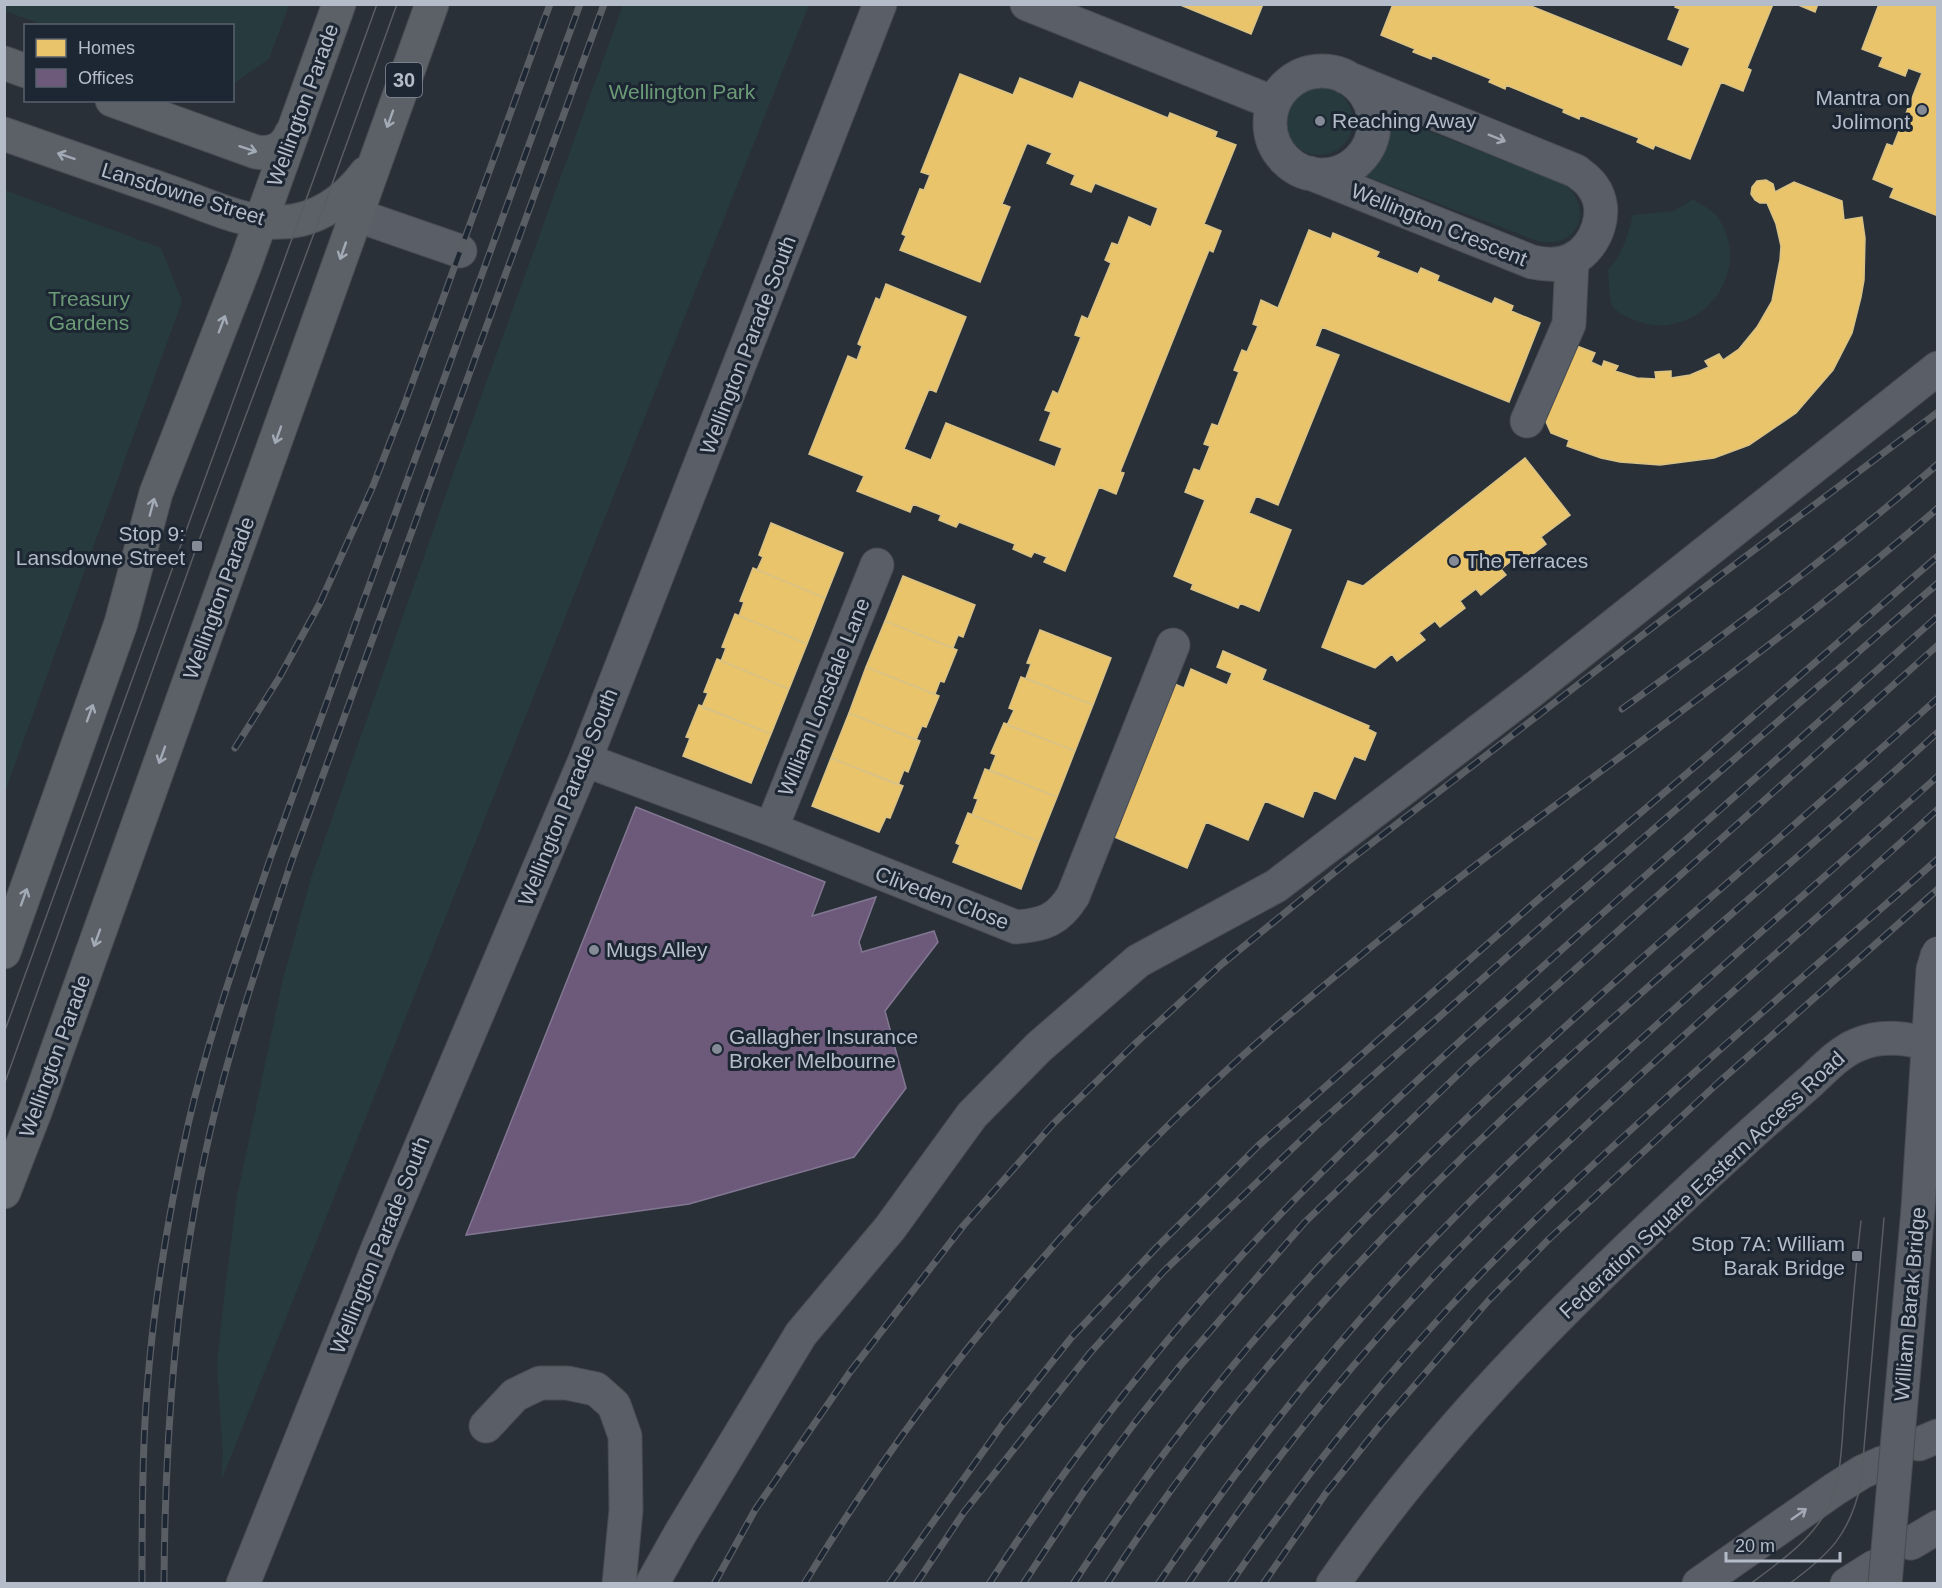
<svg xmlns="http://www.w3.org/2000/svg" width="1942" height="1588" viewBox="0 0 1942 1588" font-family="Arial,sans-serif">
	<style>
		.green { fill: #273a3e }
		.homes { fill: #e9c46a; stroke: #d9c286; stroke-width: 1.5 }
		.offices { fill: #6d597a; stroke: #827792; stroke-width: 1.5 }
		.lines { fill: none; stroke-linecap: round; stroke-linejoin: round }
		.minor-casing { stroke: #484c53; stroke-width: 35 }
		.major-casing { stroke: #484c55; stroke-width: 35 }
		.minor { stroke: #5a5e66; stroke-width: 33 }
		.major { stroke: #5c6168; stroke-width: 33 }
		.tram { stroke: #595d64; stroke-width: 1.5 }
		.rail-casing { stroke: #595d64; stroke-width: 7 }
		.rail { stroke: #1d2633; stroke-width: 4.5; stroke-dasharray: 14; stroke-linecap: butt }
		.minor-bridge-casing { stroke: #484c53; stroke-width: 35; stroke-linecap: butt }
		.minor-bridge { stroke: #5a5e66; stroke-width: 33 }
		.oneway { stroke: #a2aab6 }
		.oneway2 { stroke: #a2a9b5 }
		.poi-dot { fill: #848b96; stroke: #1d2633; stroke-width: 2 }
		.labels { text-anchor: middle; stroke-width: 6; stroke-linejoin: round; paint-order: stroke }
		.shield { fill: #1d2633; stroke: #878f9c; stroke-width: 1.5 }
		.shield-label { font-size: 20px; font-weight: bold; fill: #b4bcc9 }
		.park-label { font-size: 21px; fill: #6b9a76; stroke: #1d2633 }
		.poi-label { font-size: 21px; fill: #b4bcc9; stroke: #1d2633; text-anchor: start }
		.street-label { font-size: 21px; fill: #b4bcc9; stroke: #1d2633 }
	</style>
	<rect width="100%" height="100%" fill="#2a3038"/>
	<path class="green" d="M4 5 5 4 289 5 269 59 233 84 232 26 44 25 5 11Z
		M623 5H809L221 1481 223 1455 217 1366 225 1289 237 1197 283 979 311 878 453 474Z
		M1285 121a34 34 0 1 1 68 0a34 34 0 1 1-68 0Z
		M1387 115 1563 183C1595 207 1579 250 1538 241L1363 175Z
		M5 190 161 248 182 301 5 792Z
		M1693 199C1702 205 1713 210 1719 219 1756 277 1693 347 1632 319 1626 316 1618 313 1613 307 1609 300 1609 279 1608 270 1622 255 1628 236 1633 215L1674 211Z"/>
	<path class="homes" d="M1178 4H1263L1251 34Z
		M1393 4H1526L1682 67 1690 48 1668 39 1680 9 1675 7 1676 4H1773L1747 68 1751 70 1743 91 1721 82 1690 159 1655 145 1653 149 1637 142 1639 138 1580 115 1579 119 1563 112 1564 109 1506 85 1505 89 1489 82 1491 79 1432 55 1431 59 1413 52 1415 49 1381 35Z
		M1796 4H1818L1815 12Z
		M1879 4H1938V216L1890 197 1894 188 1873 179 1887 144 1893 146 1922 73 1908 68 1905 76 1879 66 1883 57 1862 49Z
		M960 74 1013 95 1020 78 1073 99 1080 82 1168 118 1170 113 1217 132 1215 137 1236 145 1204 224 1221 231 1213 252 1209 250 1120 472 1124 473 1116 494 1099 487 1065 571 1044 562 1047 557 1034 552 1031 557 1013 549 1015 544 959 522 956 527 939 520 941 515 913 504 910 512 857 491 864 476 809 454 848 356 857 360 862 346 858 344 876 298 880 300 886 284 966 317 936 392 929 389 904 449 931 460 946 423 1055 467 1062 448 1040 440 1051 412 1045 410 1053 391 1058 394 1081 337 1075 335 1082 316 1088 319 1111 263 1105 260 1112 243 1118 245 1129 217 1151 227 1158 208 1095 183 1091 192 1071 184 1075 175 1047 163 1052 153 1027 143 1002 204 1010 207 980 282 900 250 906 236 902 234 920 189 924 190 930 175 921 172Z
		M1766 180 1773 184 1775 192 1794 182 1842 201 1844 220 1862 217 1865 238 1864 280 1861 297 1852 333 1833 370 1796 413 1749 445 1714 458 1660 465 1620 462 1601 458 1567 446 1569 440 1551 433 1541 411 1552 386 1559 389 1577 346 1595 353 1591 362 1602 367 1604 361 1618 366 1615 371 1637 378 1656 379 1655 372 1671 371V378L1690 375 1709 367 1705 361 1719 354 1723 360 1739 349 1757 327 1772 301 1780 260 1781 246 1776 224 1767 203H1760L1755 200 1751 194 1752 187 1757 181Z
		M1309 230 1331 239 1333 233 1379 252 1376 257 1418 274 1421 268 1439 276 1437 281 1492 304 1495 298 1513 306 1511 311 1540 323 1509 402 1322 327 1315 346 1339 355 1278 505 1256 496 1249 513 1291 530 1259 611 1240 603 1238 608 1191 589 1193 584 1174 576 1205 500 1185 492 1194 469 1200 471 1210 446 1204 444 1212 424 1218 426 1239 372 1234 370 1242 350 1247 352 1258 326 1253 324 1261 300 1278 308Z
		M1525 458 1570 515 1541 537 1546 544 1520 564 1515 558 1501 569 1506 575 1481 595 1476 589 1460 601 1465 608 1440 627 1435 621 1419 633 1425 640 1397 661 1392 654 1375 668 1322 647 1348 581 1363 586Z
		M771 523 843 553 825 598 757 570 763 557 759 555Z
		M753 568 825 598 807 644 739 616 744 602 740 601Z
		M903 576 975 605 963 637 958 635 953 648 885 621Z
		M735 614 807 644 789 689 721 661 726 648 722 647Z
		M885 621 957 650 944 682 940 681 935 694 866 667Z
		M1040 630 1111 658 1093 705 1026 678 1031 664 1027 663Z
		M1223 651 1266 670 1262 680 1369 726 1368 729 1376 733 1365 760 1354 756 1335 799 1314 790 1303 817 1265 801 1248 840 1206 822 1187 868 1110 835 1175 684 1184 688 1191 669 1227 685 1232 673 1217 667Z
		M717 659 789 689 771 734 702 707 708 693 704 692Z
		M866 667 939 696 926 727 922 726 916 740 849 713Z
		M1021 677 1093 705 1075 751 1007 725 1014 710 1009 708Z
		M699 705 771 734 751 783 683 756 690 738 686 737Z
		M849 713 920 741 908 772 904 770 898 785 831 758Z
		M1004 723 1075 751 1057 797 990 770 996 755 991 753Z
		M831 758 903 786 890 818 886 817 879 832 812 806Z
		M985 769 1057 797 1039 842 972 815 978 799 974 798Z
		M968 813 1039 842 1021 889 953 862 960 845 956 843Z"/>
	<path class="offices" d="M636 807 825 882 812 916 876 897 859 942 862 952 934 931 938 942 885 1011 906 1088 854 1157 689 1204 466 1235Z"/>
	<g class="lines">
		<g class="minor-casing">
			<path id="minor" d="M1027 4 1274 103
				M1270 123a52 52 0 1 1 104 0a52 52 0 1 1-104 0Z
				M1310 173 1532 262C1546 265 1560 266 1573 259 1597 246 1610 210 1593 187 1589 180 1582 176 1576 171L1345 77
				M356 215 460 251
				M1527 421 1569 324 1572 260
				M585 760 771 829 1016 927C1044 925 1058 920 1073 896L1173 645
				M771 829 877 565
				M1918 1209 1933 970
				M486 1426 515 1395 540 1383H567L596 1389 614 1405 625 1436 626 1510 619 1584
				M1919 1444 1938 1436
				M1911 1543 1938 1527
				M243 1584 380 1243 585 760 880 4
				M652 1584 680 1534 801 1334 890 1228 972 1115 1039 1047 1138 961 1276 886 1530 692 1938 368
				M1333 1584C1447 1418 1592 1279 1740 1144 1763 1123 1787 1102 1811 1081 1825 1068 1840 1052 1857 1045 1883 1033 1911 1039 1938 1046
				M1699 1584 1835 1489 1862 1472 1882 1463
				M1847 1584 1874 1567"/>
		</g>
		<g class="major-casing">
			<path id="major" d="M4 63 26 71
				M112 100 256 152C273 154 284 149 291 134
				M4 134C61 154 117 174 173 193 207 205 245 224 282 222 317 221 346 200 366 173
				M4 952 109 657 121 623 156 493 245 265 339 4
				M4 1192 35 1112 432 4"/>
		</g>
		<use href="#minor" class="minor"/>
		<use href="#major" class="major"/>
		<path class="tram" d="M4 1033 377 4
			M4 1085 197 546 322 212 397 4
			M1750 1584C1778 1563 1808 1543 1826 1512 1843 1481 1842 1433 1845 1399 1850 1340 1854 1280 1861 1221
			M1789 1584C1830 1554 1850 1534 1861 1483L1884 1218"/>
		<g class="rail-casing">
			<path id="rail" d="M1622 709C1730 631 1837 551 1938 464
				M235 748 279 678 320 603 373 486 405 403 550 4
				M142 1584C142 1537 142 1490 144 1443 148 1336 165 1229 188 1125 209 1033 241 945 271 856L580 4
				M164 1584C165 1431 176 1281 210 1132 231 1041 262 952 291 863L604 4
				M714 1584 755 1510 850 1372 963 1226 1053 1124 1138 1041 1222 964 1346 863 1705 587 1938 412
				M804 1584C937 1365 1106 1169 1302 1004 1507 830 1734 684 1938 508
				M889 1584 1002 1425 1071 1338 1157 1247 1259 1145 1533 904 1698 764 1938 556
				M916 1584 964 1512 1090 1353 1164 1271 1316 1126 1560 910 1938 583
				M989 1584C1084 1436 1195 1298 1319 1175 1416 1078 1519 988 1621 897 1727 804 1832 710 1938 616
				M1023 1584 1085 1490 1133 1425 1180 1366 1305 1222 1469 1064 1938 645
				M1073 1584C1150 1466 1238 1352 1335 1250 1522 1052 1735 880 1938 698
				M1107 1584C1220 1407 1363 1249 1516 1106 1653 978 1799 859 1938 732
				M1158 1584C1246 1454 1343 1330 1453 1219 1606 1062 1775 922 1938 776
				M1188 1584C1273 1458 1370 1339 1477 1231 1623 1083 1784 949 1938 809
				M1230 1584C1296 1488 1367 1397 1446 1311 1511 1240 1582 1174 1654 1109 1747 1024 1843 942 1938 859
				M1263 1584 1326 1493 1381 1424 1489 1300 1549 1239 1718 1083 1938 889"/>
		</g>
		<use href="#rail" class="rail"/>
		<g class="minor-bridge-casing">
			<path id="minor-bridge" d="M1933 970 1938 953
				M1885 1584 1918 1209"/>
		</g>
		<use href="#minor-bridge" class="minor-bridge"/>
	</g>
	<defs><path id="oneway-shaft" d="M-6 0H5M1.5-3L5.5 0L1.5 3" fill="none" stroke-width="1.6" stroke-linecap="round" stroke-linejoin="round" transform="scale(1.5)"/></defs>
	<g class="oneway">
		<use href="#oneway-shaft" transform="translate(390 119) rotate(110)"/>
		<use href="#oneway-shaft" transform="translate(248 149) rotate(18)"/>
		<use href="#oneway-shaft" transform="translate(66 156) rotate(-161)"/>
		<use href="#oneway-shaft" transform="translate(343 251) rotate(109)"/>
		<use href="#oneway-shaft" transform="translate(222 324) rotate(-69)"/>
		<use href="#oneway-shaft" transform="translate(278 435) rotate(110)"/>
		<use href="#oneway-shaft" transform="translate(152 507) rotate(-75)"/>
		<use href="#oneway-shaft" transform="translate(90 713) rotate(-70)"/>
		<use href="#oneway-shaft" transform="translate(162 755) rotate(110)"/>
		<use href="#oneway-shaft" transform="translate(24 897) rotate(-70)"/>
		<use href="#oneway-shaft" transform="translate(97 938) rotate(110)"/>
	</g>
	<g class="oneway2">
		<use href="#oneway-shaft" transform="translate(1497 138) rotate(22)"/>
		<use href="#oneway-shaft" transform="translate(1799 1514) rotate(-35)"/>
	</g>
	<g class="poi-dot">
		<circle cx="1922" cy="110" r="6"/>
		<circle cx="1320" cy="121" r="6"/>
		<rect x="191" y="540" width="12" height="12" rx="3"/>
		<circle cx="1454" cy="561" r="6"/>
		<circle cx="594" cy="950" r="6"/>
		<circle cx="717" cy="1049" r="6"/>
		<rect x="1851" y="1250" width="12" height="12" rx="3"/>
	</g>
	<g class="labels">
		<rect class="shield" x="386" y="63" width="36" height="34" rx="4.5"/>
		<g class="shield-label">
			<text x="404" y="87">30</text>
		</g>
		<g class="park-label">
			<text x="682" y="99">Wellington Park</text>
			<text x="89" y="306">Treasury<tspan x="89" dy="24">Gardens</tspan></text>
		</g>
		<g class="poi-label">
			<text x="1910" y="105" text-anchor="end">Mantra on<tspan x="1910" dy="24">Jolimont</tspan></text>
			<text x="1332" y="128">Reaching Away</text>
			<text x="185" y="541" text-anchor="end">Stop 9:<tspan x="185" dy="24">Lansdowne Street</tspan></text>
			<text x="1466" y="568">The Terraces</text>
			<text x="606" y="957">Mugs Alley</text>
			<text x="729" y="1044">Gallagher Insurance<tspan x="729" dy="24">Broker Melbourne</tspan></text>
			<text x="1845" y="1251" text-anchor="end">Stop 7A: William<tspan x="1845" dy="24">Barak Bridge</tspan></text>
		</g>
		<g class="street-label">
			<text transform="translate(303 105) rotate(-70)" y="7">Wellington Parade</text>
			<text transform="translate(183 194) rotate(17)" y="7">Lansdowne Street</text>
			<text transform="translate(1439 225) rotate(22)" y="7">Wellington Crescent</text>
			<text transform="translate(748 345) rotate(-69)" y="7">Wellington Parade South</text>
			<text transform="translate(219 598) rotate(-70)" y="7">Wellington Parade</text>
			<text transform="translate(824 697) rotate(-68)" y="7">William Lonsdale Lane</text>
			<text transform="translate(568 797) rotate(-68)" y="7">Wellington Parade South</text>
			<text transform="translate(942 898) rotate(21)" y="7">Cliveden Close</text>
			<text transform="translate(55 1056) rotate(-70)" y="7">Wellington Parade</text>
			<text transform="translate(1702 1185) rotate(-43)" y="7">Federation Square Eastern Access Road</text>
			<text transform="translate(380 1245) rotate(-68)" y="7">Wellington Parade South</text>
			<text transform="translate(1910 1304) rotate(-85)" y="7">William Barak Bridge</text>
		</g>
	</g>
	<rect width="1942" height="1588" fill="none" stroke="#b4bcc9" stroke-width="12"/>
	<rect x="24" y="24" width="210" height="78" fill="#1d2633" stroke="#59626f" stroke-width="1.5"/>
	<rect x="36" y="39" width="30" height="18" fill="#e9c46a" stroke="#59626f" stroke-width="1.5"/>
	<text x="78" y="54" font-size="18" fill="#b4bcc9">Homes</text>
	<rect x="36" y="69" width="30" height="18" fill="#6d597a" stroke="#59626f" stroke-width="1.5"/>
	<text x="78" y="84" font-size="18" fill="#b4bcc9">Offices</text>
	<path d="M1726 1552v9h114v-9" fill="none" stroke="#b4bcc9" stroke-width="3"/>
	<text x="1735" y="1552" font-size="18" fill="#b4bcc9" stroke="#1d2633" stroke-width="4.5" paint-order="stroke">20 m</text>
</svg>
